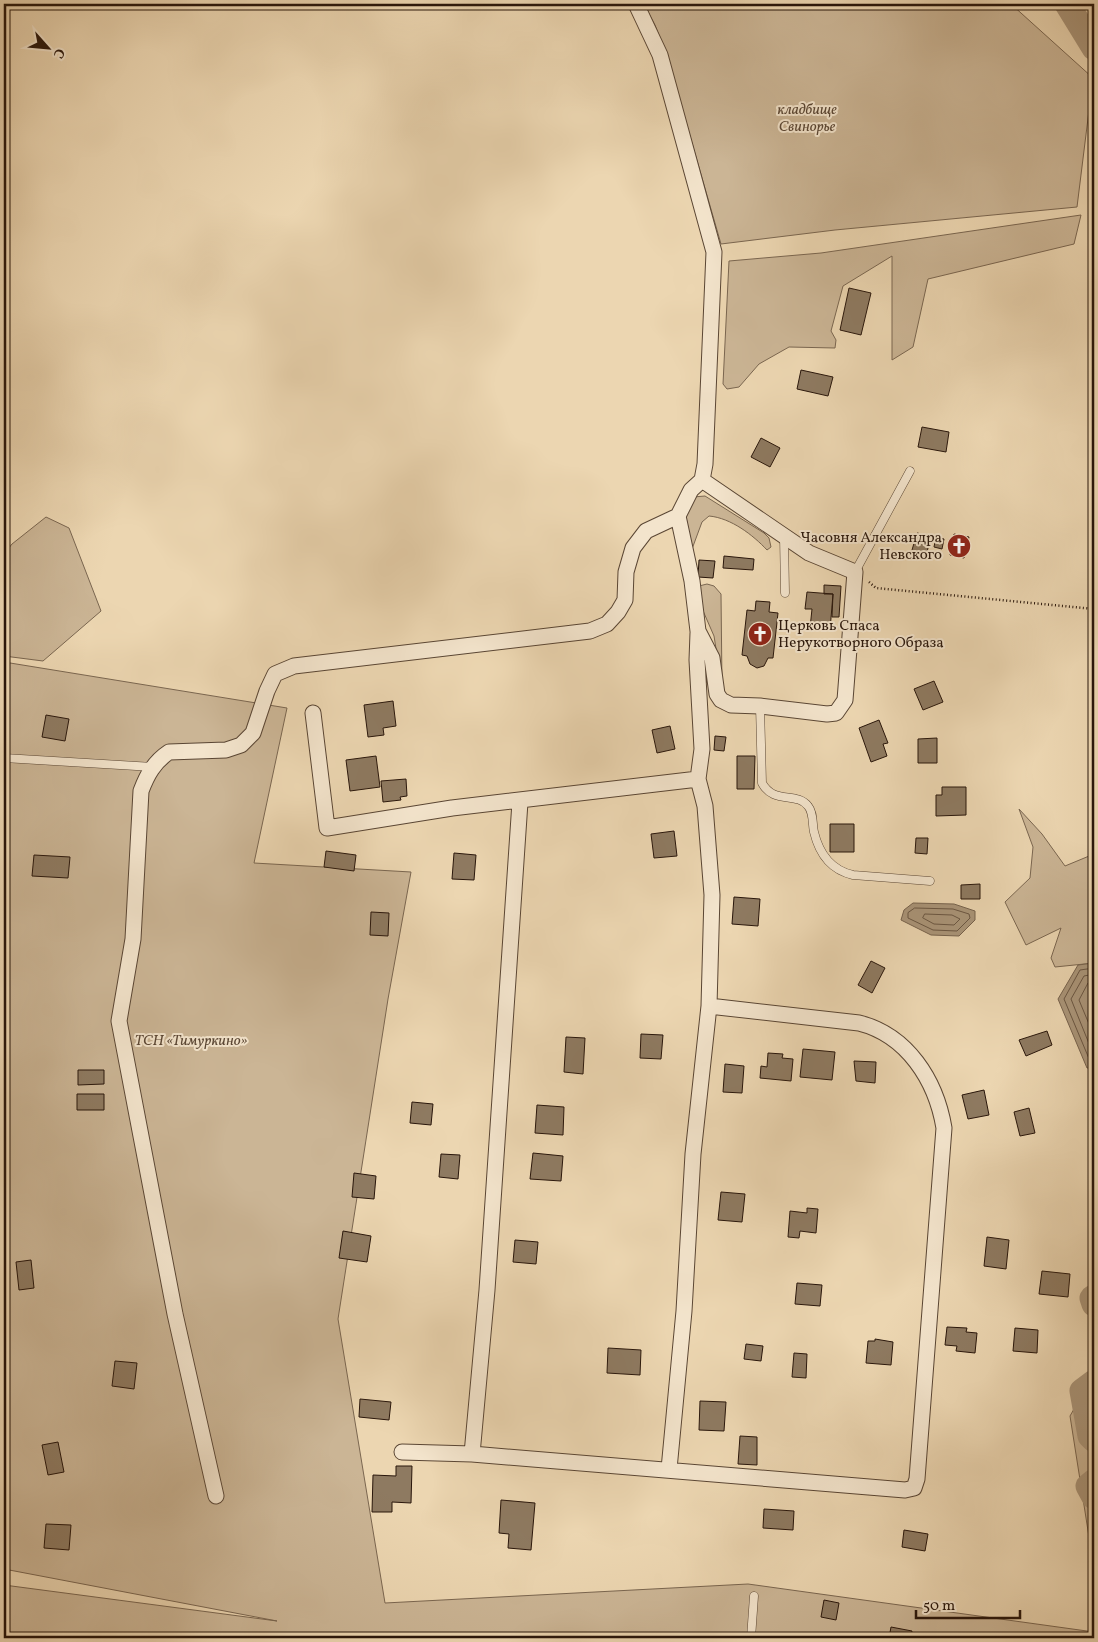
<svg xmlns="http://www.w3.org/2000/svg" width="1098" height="1642" viewBox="0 0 1098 1642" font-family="Vollkorn,serif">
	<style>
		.green { fill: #cbb595; stroke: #7a6650 }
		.water { fill: #aa9579; stroke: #76624d }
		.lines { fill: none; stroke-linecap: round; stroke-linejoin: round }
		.shore { stroke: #6a5642; stroke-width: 1 }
		.river { stroke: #aa9579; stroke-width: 25 }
		.building { fill: #8e7a61; stroke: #29160b }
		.lane-casing { stroke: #5a4634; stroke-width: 9 }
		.street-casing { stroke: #5a4634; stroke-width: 17 }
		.path { stroke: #29160b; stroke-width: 2.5; stroke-dasharray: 1 2.5; stroke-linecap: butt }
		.lane { stroke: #f3e4cc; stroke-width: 8 }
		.street { stroke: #f3e4cc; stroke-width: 15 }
		.labels { text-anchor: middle; stroke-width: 4; stroke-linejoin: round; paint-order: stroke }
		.park-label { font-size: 15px; font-style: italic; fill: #5a4634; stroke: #f3e4cc }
		.poi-label { font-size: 15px; fill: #29160b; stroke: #f3e4cc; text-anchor: end }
	</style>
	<rect width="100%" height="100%" fill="#ecd6b1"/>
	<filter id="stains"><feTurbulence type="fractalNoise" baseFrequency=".004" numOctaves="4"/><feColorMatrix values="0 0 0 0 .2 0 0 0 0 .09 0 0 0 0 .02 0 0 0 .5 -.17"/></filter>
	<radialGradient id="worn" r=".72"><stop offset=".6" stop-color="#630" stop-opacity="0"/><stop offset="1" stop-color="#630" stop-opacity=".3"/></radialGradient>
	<path class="green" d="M644 4H1011L1093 78 1077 207 835 230 721 244 667 56 655 25Z
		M1081 215 1074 244 928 279 913 347 892 360V256L843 286 831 331 836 340 835 348 789 347 759 364 739 387 727 389 723 384 729 261 821 253Z
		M705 496 764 533 769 538 771 547 767 550C753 535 731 518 709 516L702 522 692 549 685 512 693 497Z
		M46 517 69 528 101 611 43 661 4 656V554L12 544Z
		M707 584 714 586 721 594 722 686 714 636 697 597 699 586Z
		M4 662 287 708 254 863 411 872 388 999 338 1319 385 1603 748 1584 1094 1632V1638H4V1585L277 1621 4 1569Z
		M1019 809 1042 834 1065 866 1094 854V963L1055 967 1051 958 1061 928 1026 945 1005 902 1030 878 1033 847Z
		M1094 1374V1544L1089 1537 1070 1416Z"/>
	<path class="water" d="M913 903 954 904 975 911V920L959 936 931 935 901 920 904 910Z
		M1094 963V1068H1087L1058 999 1078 965Z"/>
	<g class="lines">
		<path class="shore" d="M915 908 953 909 969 914 970 918 957 931 933 930 908 918V913Z
			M925 914 952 915 960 919 954 925 934 924 923 918Z
			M1094 968 1080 970 1064 999 1090 1061 1094 1063
			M1094 974 1084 976 1071 999 1094 1056
			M1094 982 1088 983 1079 1000 1094 1036"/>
		<path class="river" d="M1067 4 1094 48
			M1094 1297 1092 1298 1094 1304
			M1094 1382 1082 1391 1090 1436 1094 1440
			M1094 1481 1088 1486 1094 1497"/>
	</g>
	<path class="building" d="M849 288 871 293 861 335 840 330Z
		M801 370 833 377 828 396 797 389Z
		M922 427 949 432 946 452 918 447Z
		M761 438 780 448 770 467 751 457Z
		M917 533 931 536 927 552 922 557 914 556 912 550Z
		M954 534 969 537 964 558 950 555Z
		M936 537 944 539 942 549 934 547Z
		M724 556 754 559 753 570 723 568Z
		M699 560 715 561 713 578 698 577Z
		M824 585 841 586 839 617H832L833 594H824Z
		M807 592 833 594 830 630 810 628 812 609H805Z
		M756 601 770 602 769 612 778 613 773 658H768L764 666 757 668 750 664 747 656 742 655 747 610 755 611Z
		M934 681 943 702 923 710 914 689Z
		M393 701 396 726 383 728 384 735 368 737 364 705Z
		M46 715 69 719 65 741 42 737Z
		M879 720 888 743 883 744 887 756 871 762 859 728Z
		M670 726 675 749 657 753 652 730Z
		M715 736 726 737 724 751 714 750Z
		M937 738V763H918V739Z
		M376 756 380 787 350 791 346 760Z
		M737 756H755L754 789H737Z
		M406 779 407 796 400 797 401 800 383 802 381 781Z
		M942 787H966V815L936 816V795H942Z
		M830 824H854V852H830Z
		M674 831 677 856 654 858 651 834Z
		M916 838H928L927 854 915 853Z
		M326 851 356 855 354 871 324 867Z
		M454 853 476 855 474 880 452 879Z
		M34 855 70 857 68 878 32 876Z
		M980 884V899H961V885Z
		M734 897 760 899 758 926 732 924Z
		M371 912 389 913 388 936 370 935Z
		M871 961 885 968 872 993 858 985Z
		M1047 1031 1052 1045 1026 1056 1019 1040Z
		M641 1034 663 1035 661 1059 640 1058Z
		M566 1037 585 1038 583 1074 564 1072Z
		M803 1049 835 1052 832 1080 800 1077Z
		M768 1053 783 1054 782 1058 793 1059 791 1081 760 1078 761 1066 767 1067Z
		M854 1061 876 1062 875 1083 856 1081Z
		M725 1064 744 1066 742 1093 723 1092Z
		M78 1070H104V1084L78 1085Z
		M984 1090 989 1115 968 1119 962 1095Z
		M77 1094H104V1110H77Z
		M412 1102 433 1104 431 1125 410 1123Z
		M537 1105 564 1107 563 1135 535 1133Z
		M1029 1108 1035 1133 1020 1136 1014 1112Z
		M533 1153 563 1156 561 1181 530 1179Z
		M441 1154 460 1155 458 1179 439 1177Z
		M354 1173 376 1176 374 1199 352 1197Z
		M721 1192 745 1194 742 1222 718 1220Z
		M807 1208 818 1209 816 1233 800 1231 799 1238 788 1237 790 1211 807 1213Z
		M343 1231 371 1236 367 1262 339 1258Z
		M987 1237 1009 1240 1006 1269 984 1266Z
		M515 1240 538 1242 536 1264 513 1262Z
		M31 1260 34 1288 19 1290 16 1262Z
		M1042 1271 1070 1274 1068 1297 1039 1294Z
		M797 1283 822 1285 820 1306 795 1304Z
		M947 1327 967 1328 966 1332 977 1333 975 1353 956 1351 957 1346 945 1345Z
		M1015 1328 1038 1330 1037 1353 1013 1351Z
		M875 1339 893 1342 891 1365 866 1363 868 1341H875Z
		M746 1344 763 1346 761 1361 744 1359Z
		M608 1348 641 1350 640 1375 607 1373Z
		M794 1353 807 1354 806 1378 792 1377Z
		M115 1361 137 1363 134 1389 112 1386Z
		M360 1399 391 1402 389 1420 359 1417Z
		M700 1401 726 1402 724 1431 699 1430Z
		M740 1436 757 1437V1465L738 1464Z
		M58 1442 64 1472 48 1475 42 1445Z
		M396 1466H412L411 1503 392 1502V1512H372L373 1475 396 1476Z
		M501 1500 535 1503 531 1550 508 1548 509 1534 499 1533Z
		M764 1509 794 1511 793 1530 763 1528Z
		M46 1524 71 1525 69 1550 44 1548Z
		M904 1530 928 1534 925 1551 902 1547Z
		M824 1600 839 1603 836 1620 821 1617Z
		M891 1627 912 1631 911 1638H889Z"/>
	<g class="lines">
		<g class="lane-casing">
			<path id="lane" d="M784 536 785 593
				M855 572 910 471
				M760 706 762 783C774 805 796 791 808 806 814 813 812 824 814 832 819 853 831 870 853 875L930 881
				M4 758 153 767
				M751 1638 754 1596"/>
		</g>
		<g class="street-casing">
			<path id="street" d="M636 4 660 55 714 252 705 464 702 480 691 490 678 516 692 581 698 631 712 658 717 694 721 700 731 705 760 706 827 714 836 713 845 700 855 572 809 553 702 480
				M313 713 327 828 452 808 698 779
				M402 1452 472 1454 905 1490 914 1488 917 1479 944 1128C936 1080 907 1035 859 1023L709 1006
				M472 1454 487 1290 520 802
				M669 1469 684 1311 693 1154 709 1006 712 895 705 806 698 779 702 749 697 660 698 633
				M216 1496 175 1314 119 1021 133 939 141 791C147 775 154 762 169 752L226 750 241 745 253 733 267 691 275 674 294 666 590 631 607 624 618 612 625 600 626 572 633 548 646 531 678 516"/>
		</g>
		<path class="path" d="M869 582 876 588 1094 609"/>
		<use href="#lane" class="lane"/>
		<use href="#street" class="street"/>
	</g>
	<defs>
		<g id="church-disc" transform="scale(1.25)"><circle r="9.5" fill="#8f2418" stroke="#f3e4cc"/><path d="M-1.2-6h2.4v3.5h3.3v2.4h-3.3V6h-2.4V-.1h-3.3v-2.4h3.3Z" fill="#fff"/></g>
	</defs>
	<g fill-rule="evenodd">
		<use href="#church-disc" x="959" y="546"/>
		<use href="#church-disc" x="760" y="634"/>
	</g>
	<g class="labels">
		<g class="park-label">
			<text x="807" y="114">кладбище<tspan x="807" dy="17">Свинорье</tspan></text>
			<text x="191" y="1045">ТСН «Тимуркино»</text>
		</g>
		<g class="poi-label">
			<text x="942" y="542">Часовня Александра<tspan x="942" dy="17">Невского</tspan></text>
			<text x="778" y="630" text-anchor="start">Церковь Спаса<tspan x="778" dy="17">Нерукотворного Образа</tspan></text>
		</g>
	</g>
	<rect width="1098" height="1642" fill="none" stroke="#ecd6b1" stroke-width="20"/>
	<rect x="5" y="5" width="1088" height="1632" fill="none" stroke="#29160b" stroke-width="2.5"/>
	<rect x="10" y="10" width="1078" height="1622" fill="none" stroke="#29160b"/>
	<g transform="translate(48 48) rotate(117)" stroke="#f3e4cc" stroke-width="4" paint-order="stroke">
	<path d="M0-4L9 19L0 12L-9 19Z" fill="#29160b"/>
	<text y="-8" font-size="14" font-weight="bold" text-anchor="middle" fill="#29160b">С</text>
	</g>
	<path d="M916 1610v8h104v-8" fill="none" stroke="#29160b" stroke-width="2.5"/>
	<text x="923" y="1610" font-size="15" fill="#29160b" stroke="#f3e4cc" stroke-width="4" paint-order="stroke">50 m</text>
	<rect width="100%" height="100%" filter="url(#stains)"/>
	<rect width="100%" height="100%" fill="url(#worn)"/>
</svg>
